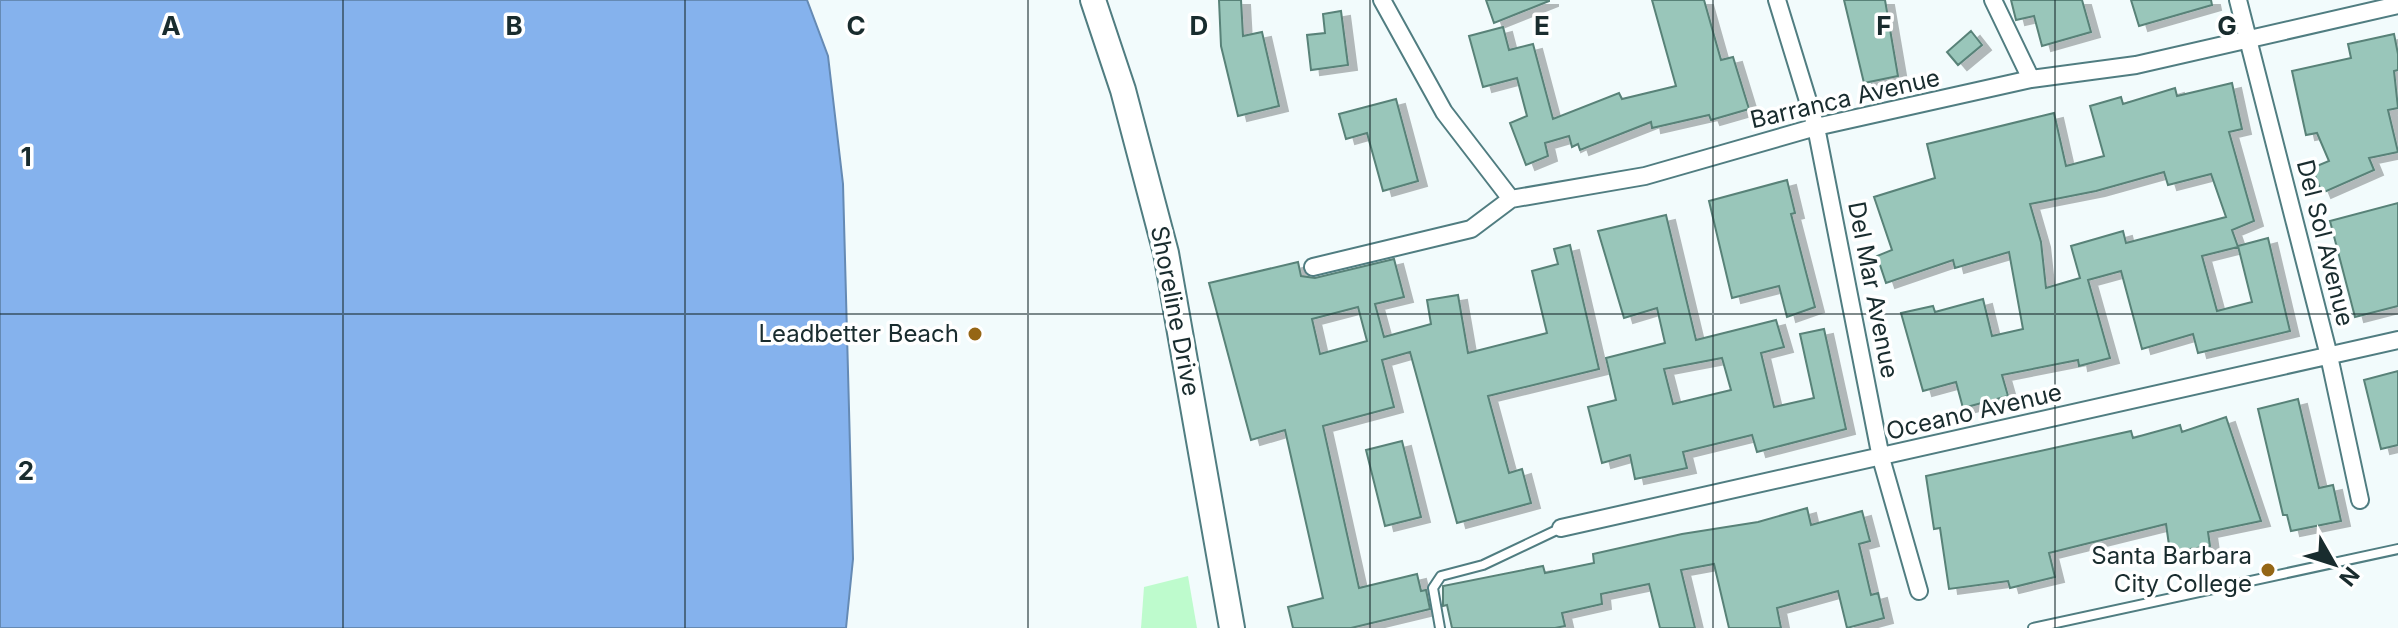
<svg xmlns="http://www.w3.org/2000/svg" width="2398" height="628" viewBox="0 0 2398 628" font-family="Inter,sans-serif">
	<style>
		.green { fill: #befbcd }
		.water { fill: #85b2ed; stroke: #658ab4; stroke-width: 2 }
		.building { fill: #99c6ba; stroke: #588278; stroke-width: 2; fill-rule: evenodd; filter: url(#shadow) }
		.lines { fill: none; stroke-linecap: round; stroke-linejoin: round }
		.service-casing { stroke: #507d81; stroke-width: 12 }
		.minor-casing { stroke: #507d81; stroke-width: 20 }
		.secondary-casing { stroke: #507d81; stroke-width: 28 }
		.service { stroke: #fff; stroke-width: 8 }
		.minor { stroke: #fff; stroke-width: 16 }
		.secondary { stroke: #fff; stroke-width: 24 }
		.grid { fill: none; stroke: #192c2e; stroke-width: 2; stroke-opacity: 0.55 }
		.poi-dot { fill: #956615; stroke: #fff; stroke-width: 3 }
		.labels { text-anchor: middle; stroke-width: 7; stroke-linejoin: round; paint-order: stroke }
		.street-label { font-size: 24px; fill: #192c2e; stroke: #fff }
		.poi-label { font-size: 24px; fill: #192c2e; stroke: #fff; text-anchor: end }
		.grid-label { font-size: 26px; text-anchor: middle; font-weight: bold; fill: #192c2e; stroke: #fff; stroke-width: 7; stroke-linejoin: round; paint-order: stroke }
	</style>
	<defs>
		<filter id="shadow"><feDropShadow dx="9" dy="5" stdDeviation="0" flood-color="#0004"/></filter>
	</defs>
	<rect width="100%" height="100%" fill="#f2fbfc"/>
	<path class="green" d="M1188 576 1197 628H1141L1144 587Z"/>
	<path class="water" d="M0 0H807L828 56 843 184 853 559 846 628H0Z"/>
	<path class="building" d="M1219 0H1241L1243 36 1262 32 1279 106 1238 116 1221 46Z
		M1486 0H1549V1L1494 23Z
		M1652 0H1704L1721 60 1733 57 1749 109 1711 120 1709 115 1652 128 1651 122 1580 150 1578 144 1572 147 1569 136 1545 143 1548 156 1526 165 1510 123 1527 116 1517 78 1483 87 1469 36 1503 27 1509 50 1533 44 1553 119 1619 93 1622 99 1676 86Z
		M1844 0H1885L1898 76 1864 83Z
		M2011 0H2082L2091 32 2042 46 2034 16 2016 20Z
		M2131 0H2211L2212 5 2139 26Z
		M1341 11 1348 65 1311 70 1307 35 1325 33 1323 14Z
		M1971 31 1982 45 1958 65 1947 52Z
		M2394 34 2398 54V70L2394 71 2398 108 2388 110 2398 152 2369 158 2374 170 2322 193 2312 168 2329 161 2317 133 2306 135 2292 71 2351 58 2348 44Z
		M2232 83 2242 129 2229 132 2254 221 2232 230 2238 247 2202 256 2217 311 2252 302 2238 246 2268 238 2290 331 2198 353 2193 334 2142 349 2121 271 2088 280 2110 358 2079 366 2078 360 2002 375 2008 396 1963 408 1956 382 1923 391 1901 313 1933 306 1935 312 1983 299 1992 336 2023 329 2009 252 1955 268 1953 260 1886 283 1877 256 1892 250 1874 197 1935 178 1927 144 2054 113 2066 166 2104 156 2090 106 2121 97 2123 104 2175 88 2177 96ZM2164 172 2168 185 2211 174 2226 217 2126 243 2123 231 2071 246 2080 278 2046 288 2041 242 2030 204 2096 191Z
		M1396 99 1418 181 1383 191 1367 133 1346 139 1339 114Z
		M1787 180 1795 213 1791 214 1815 307 1787 317 1779 286 1732 298 1709 201Z
		M2398 203V306L2355 317 2330 221Z
		M1666 215 1696 340 1776 320 1784 347 1761 353 1774 407 1814 398 1800 334 1824 329 1846 429 1757 452 1752 435 1683 452 1687 468 1635 479 1630 455 1602 463 1588 407 1616 400 1606 358 1665 343 1657 308 1624 318 1598 231ZM1722 358 1731 390 1673 404 1664 369Z
		M1570 245 1599 369 1488 396 1509 473 1522 469 1531 503 1457 523 1410 352 1382 360 1394 407 1323 426 1359 588 1417 574 1421 591 1426 590 1430 609 1351 628H1293L1288 607 1323 598 1285 430 1251 440 1209 283 1298 262 1301 276 1315 278 1394 259 1404 297 1375 304 1384 337 1431 324 1427 300 1458 295 1468 353 1547 333 1532 271 1558 264 1554 249ZM1358 307 1367 341 1320 354 1312 319Z
		M2398 371V445L2381 449 2364 380Z
		M2298 399 2319 488 2333 485 2341 521 2291 531 2287 515H2283L2258 409Z
		M2226 417 2261 521 2208 532 2210 546 2170 552 2166 524 2049 553 2055 577 2010 588 2008 581 1949 589 1940 528 1934 529 1926 476 2131 431 2133 438 2180 425 2182 432Z
		M1402 441 1421 517 1385 526 1366 450Z
		M1807 508 1811 525 1862 511 1870 541 1859 544 1871 595 1878 593 1884 618 1847 628 1838 591 1777 608 1781 628H1729L1714 564 1681 570 1695 628H1660L1649 584 1601 594 1602 604 1562 613 1565 626 1555 628H1452L1447 605 1443 606V586L1543 566 1545 573 1594 563 1593 554 1682 534 1758 522Z"/>
	<g class="lines">
		<g class="service-casing">
			<path id="service" d="M1440 628 1433 588 1441 576 1483 565 1561 528
				M2033 628 2398 549"/>
		</g>
		<g class="minor-casing">
			<path id="minor" d="M1382 0 1444 112 1511 199
				M1777 0 1816 127 1881 458 1919 591
				M1993 0 2031 79
				M2238 0 2329 356 2360 500
				M1313 267 1471 229 1511 199 1645 176 1816 127 2031 79 2136 65 2398 5
				M1561 528 2398 340"/>
		</g>
		<g class="secondary-casing">
			<path id="secondary" d="M1093 0 1123 90 1166 253 1232 628"/>
		</g>
		<use href="#service" class="service"/>
		<use href="#minor" class="minor"/>
		<use href="#secondary" class="secondary"/>
	</g>
	<path class="grid" d="M343 0V628M685 0V628M1028 0V628M1370 0V628M1713 0V628M2055 0V628M0 314H2398"/>
	<g class="poi-dot">
		<circle cx="975" cy="334" r="8"/>
		<circle cx="2268" cy="570" r="8"/>
	</g>
	<g class="labels">
		<g class="street-label">
			<text transform="translate(1845 99) rotate(-13)" y="8">Barranca Avenue</text>
			<text transform="translate(2325 243) rotate(76)" y="8">Del Sol Avenue</text>
			<text transform="translate(1873 290) rotate(79)" y="8">Del Mar Avenue</text>
			<text transform="translate(1175 311) rotate(79)" y="8">Shoreline Drive</text>
			<text transform="translate(1974 412) rotate(-13)" y="8">Oceano Avenue</text>
		</g>
		<g class="poi-label">
			<text x="959" y="342">Leadbetter Beach</text>
			<text x="2252" y="564">Santa Barbara<tspan x="2252" dy="28">City College</tspan></text>
		</g>
	</g>
	<g class="grid-label">
		<text x="171" y="35">A</text>
		<text x="514" y="35">B</text>
		<text x="856" y="35">C</text>
		<text x="1199" y="35">D</text>
		<text x="1542" y="35">E</text>
		<text x="1884" y="35">F</text>
		<text x="2227" y="35">G</text>
		<text x="26" y="166">1</text>
		<text x="26" y="480">2</text>
	</g>
	<g transform="translate(2334 564) rotate(129)" stroke="#ffffff" stroke-width="6" paint-order="stroke">
	<path d="M0-6L14 30L0 20L-14 30Z" fill="#192c2e"/>
	<text y="-12" font-size="22" font-weight="bold" text-anchor="middle" fill="#192c2e">N</text>
	</g>
</svg>
